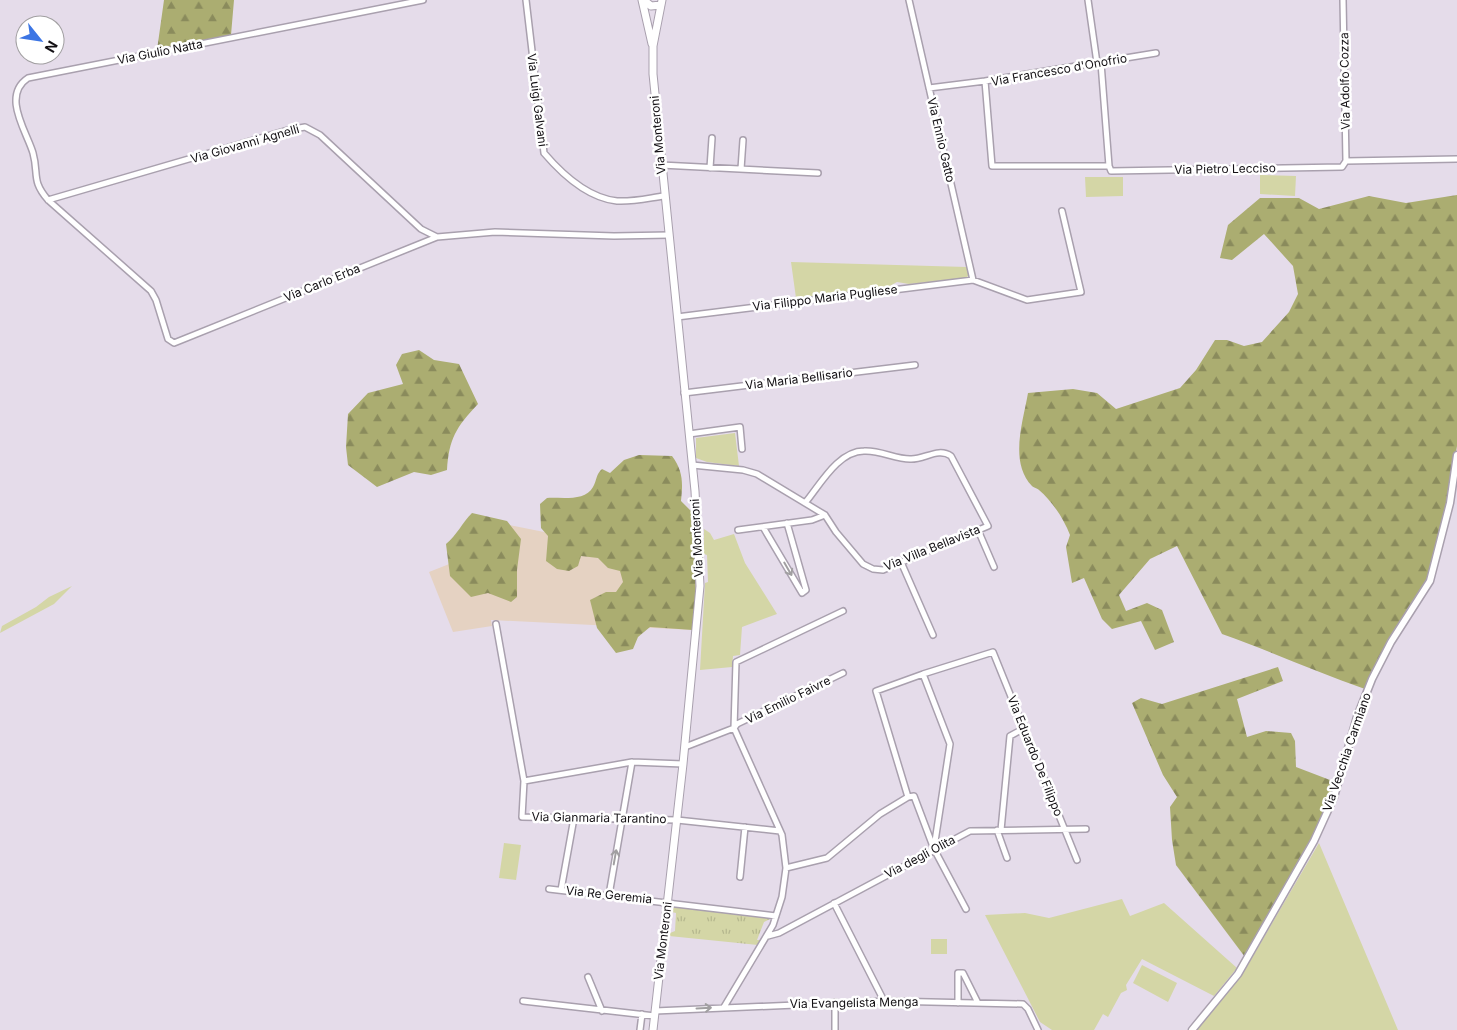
<svg xmlns="http://www.w3.org/2000/svg" width="1457" height="1030" viewBox="0 0 1457 1030" font-family="Inter,sans-serif">
	<style>
		.medical { fill: #e5d2c2 }
		.green { fill: #d4d6a6 }
		.forest { fill: url(#forest-firs) }
		.park { fill: url(#park-tufts) }
		.lines { fill: none; stroke-linecap: round; stroke-linejoin: round }
		.minor-casing { stroke: #a9a0ae; stroke-width: 8 }
		.tertiary-casing { stroke: #a9a0ae; stroke-width: 9 }
		.secondary-casing { stroke: #a9a0ae; stroke-width: 9 }
		.minor { stroke: #fff; stroke-width: 5 }
		.tertiary { stroke: #fff; stroke-width: 6 }
		.secondary { stroke: #fff; stroke-width: 7 }
		.oneway { stroke: #a19fa1 }
		.labels { text-anchor: middle; stroke-width: 5; stroke-linejoin: round; paint-order: stroke }
		.street-label { font-size: 12px; fill: #131014; stroke: #fff }
	</style>
	<defs>
		<pattern id="forest-firs" width="22" height="20" patternUnits="userSpaceOnUse" patternTransform="scale(1.25)"><rect width="22" height="20" fill="#abad71"/><path d="M5 1l3.5 6h-7zM16 11l3.5 6h-7z" fill="#8a8b5c"/></pattern>
		<pattern id="park-tufts" width="24" height="20" patternUnits="userSpaceOnUse" patternTransform="scale(1.25)"><rect width="24" height="20" fill="#d4d6a6"/><path d="M3 7l-1-3M5 7V3M7 7l1-3M15 17l-1-3M17 17v-4M19 17l1-3" fill="none" stroke="#b5b78e"/></pattern>
	</defs>
	<rect width="100%" height="100%" fill="#e5dcea"/>
	<path class="medical" d="M490 521 549 533 666 544 696 593 693 630 491 620 492 626 453 632 429 572 477 553Z"/>
	<path class="green" d="M1260 175 1296 176 1295 196 1260 194Z
		M1085 177H1123V196L1086 197Z
		M791 262 967 267 969 275 966 278 909 284 897 282 888 287 796 298Z
		M735 433 739 466 707 462 696 458V438Z
		M704 529 710 533 714 540 734 534 745 563 777 614 742 627 740 655 733 656 732 667 700 670 705 583 708 582 707 555 704 554Z
		M72 586 54 604 0 633 2 626 36 607 49 597Z
		M504 843 521 845 516 880 499 878Z
		M1319 843 1398 1030H1196L1243 973Z
		M1122 899 1130 916 1164 903 1237 968 1214 996 1142 959 1126 985 1127 990 1121 993 1108 1017 1103 1014 1094 1030H1052L1040 1022 985 915 1025 913 1049 918Z
		M931 939H947V954H931Z
		M1142 965 1177 983 1168 1002 1133 983Z"/>
	<path class="forest" d="M164 0H234L231 35 157 50Z
		M1457 195V446L1447 505 1428 580 1390 640 1365 689C1316 672 1270 651 1222 634L1177 546 1150 559 1119 595 1126 611 1147 603 1162 610 1174 642 1155 650 1141 621 1112 629 1102 619 1084 578 1072 583 1066 547 1070 535C1064 519 1052 501 1039 490 1038 489 1033 487 1032 486 1009 462 1023 422 1028 393L1073 389 1097 393 1116 409 1180 388 1196 370 1215 340H1227L1244 346 1262 342 1289 312 1298 294 1293 266 1264 234 1232 260 1220 258 1228 225 1260 198H1299L1319 209 1369 196 1406 203Z
		M419 350 434 360 459 364 478 404C456 427 449 439 447 470L431 475 414 472 377 487 348 465 346 447 348 414 368 393 403 384 396 365 402 354Z
		M639 455 672 456C683 471 683 482 681 501L691 511 696 593 693 630 650 627 638 637 633 649 616 653 597 628 590 600 606 592H616L623 582 620 571 608 568 598 558 581 556 578 566 569 571 557 569 546 561 548 536 541 528 540 504 547 498C561 497 585 502 593 487 597 480 596 474 602 469L610 473 624 460Z
		M472 513 507 521 521 539 517 570V597L511 602 488 593 471 597 450 576 446 544C457 535 462 523 472 513Z
		M1278 667 1283 681 1237 699 1247 737 1266 731 1291 733 1295 741 1296 767 1330 780 1332 796 1313 840 1245 957 1176 865 1172 840 1170 807 1177 797 1163 775 1132 703 1141 698 1162 704Z"/>
	<path class="park" d="M674 907 770 918V919L764 922 757 940H761L758 945 669 936 670 933 675 931 676 913 672 912Z"/>
	<g class="lines">
		<g class="minor-casing">
			<path id="minor" d="M423 0 28 78C1 96 27 132 33 153 39 175 31 180 48 200L151 291 156 300 168 339 174 343 437 237 495 232 614 236 669 235
				M526 0 544 153C562 174 588 198 617 201 633 202 649 198 664 196
				M909 0 973 280
				M1088 0 1097 63
				M1343 0 1346 161
				M1156 53 985 81 992 166H1109L1111 171 1342 167 1346 161
				M1101 63 1109 166
				M929 88 985 81
				M1346 161 1457 159
				M661 165 818 173
				M710 168 712 138
				M741 169 743 140
				M48 200 288 130 305 127 320 135 421 229 437 237
				M677 317 973 280 1027 300 1081 292 1062 211
				M684 393 915 365
				M689 434 740 427 742 449
				M692 465 743 470 757 474 825 515 836 532 863 564 873 569 883 570 988 526 951 456C938 447 924 460 910 459 895 459 880 450 864 451 838 451 820 485 805 503
				M763 527 802 593 806 590 787 523
				M738 530 812 520 825 515
				M978 530 994 567
				M901 562 933 635
				M496 624 524 781 522 817 677 820 780 831
				M923 674 950 744 934 848
				M734 728 736 662 843 611
				M734 728 737 724 843 673
				M685 747 734 728 782 835 786 868 782 897 773 925 724 1007
				M524 781 632 762 683 764
				M997 830 1007 858
				M1001 830 1010 736 1023 729
				M786 868 827 858 880 814 908 797
				M740 877 745 827
				M549 889 776 916
				M561 890 574 818
				M609 895 632 762
				M834 903 884 1001
				M966 909 934 849 914 796 908 797 876 691 923 674 993 652 1077 860
				M768 936 779 933 970 831 1086 829
				M588 977 602 1011
				M523 1001 655 1016
				M958 1003V973H963L978 1003
				M655 1011 887 1001 1023 1004 1028 1009 1038 1030
				M640 1030 642 1014
				M835 1030V1002"/>
		</g>
		<g class="tertiary-casing">
			<path id="tertiary" d="M1192 1030 1238 974 1314 841 1334 797 1357 717 1372 679 1391 642 1430 581 1450 503 1457 455"/>
		</g>
		<g class="secondary-casing">
			<path id="secondary" d="M642 0 652 44
				M644 0 651 6 661 5
				M653 1030 683 764 700 586 695 491 653 74V46L662 0"/>
		</g>
		<use href="#minor" class="minor"/>
		<use href="#tertiary" class="tertiary"/>
		<use href="#secondary" class="secondary"/>
	</g>
	<defs><path id="oneway-shaft" d="M-6 0H5M1.5-3L5.5 0L1.5 3" fill="none" stroke-width="1.6" stroke-linecap="round" stroke-linejoin="round" transform="scale(1.25)"/></defs>
	<g class="oneway">
		<use href="#oneway-shaft" transform="translate(788 569) rotate(60)"/>
		<use href="#oneway-shaft" transform="translate(615 857) rotate(-80)"/>
		<use href="#oneway-shaft" transform="translate(704 1008) rotate(-3)"/>
	</g>
	<g class="labels">
		<g class="street-label">
			<text transform="translate(160 52) rotate(-11)" y="4">Via Giulio Natta</text>
			<text transform="translate(1059 70) rotate(-10)" y="4">Via Francesco d'Onofrio</text>
			<text transform="translate(1345 81) rotate(-91)" y="4">Via Adolfo Cozza</text>
			<text transform="translate(537 100) rotate(83)" y="4">Via Luigi Galvani</text>
			<text transform="translate(658 135) rotate(-95)" y="4">Via Monteroni</text>
			<text transform="translate(941 140) rotate(77)" y="4">Via Ennio Gatto</text>
			<text transform="translate(245 144) rotate(-16)" y="4">Via Giovanni Agnelli</text>
			<text transform="translate(1225 169) rotate(-1)" y="4">Via Pietro Lecciso</text>
			<text transform="translate(322 283) rotate(-22)" y="4">Via Carlo Erba</text>
			<text transform="translate(825 298) rotate(-7)" y="4">Via Filippo Maria Pugliese</text>
			<text transform="translate(799 379) rotate(-7)" y="4">Via Maria Bellisario</text>
			<text transform="translate(697 538) rotate(-93)" y="4">Via Monteroni</text>
			<text transform="translate(932 548) rotate(-22)" y="4">Via Villa Bellavista</text>
			<text transform="translate(788 700) rotate(-26)" y="4">Via Emilio Faivre</text>
			<text transform="translate(1347 752) rotate(-71)" y="4">Via Vecchia Carmiano</text>
			<text transform="translate(1035 756) rotate(68)" y="4">Via Eduardo De Filippo</text>
			<text transform="translate(599 818) rotate(1)" y="4">Via Gianmaria Tarantino</text>
			<text transform="translate(920 857) rotate(-28)" y="4">Via degli Olita</text>
			<text transform="translate(609 895) rotate(6)" y="4">Via Re Geremia</text>
			<text transform="translate(663 941) rotate(-83)" y="4">Via Monteroni</text>
			<text transform="translate(854 1003) rotate(-1)" y="4">Via Evangelista Menga</text>
		</g>
	</g>
	<g transform="translate(40 40) rotate(120)"><circle r="24" fill="#ffffff" stroke="#a19fa1"/>
	<path d="M0-4L9 19L0 12L-9 19Z" fill="#3c75e4"/>
	<text y="-8" font-size="14" font-weight="bold" text-anchor="middle" fill="#131014">N</text>
	</g>
</svg>
